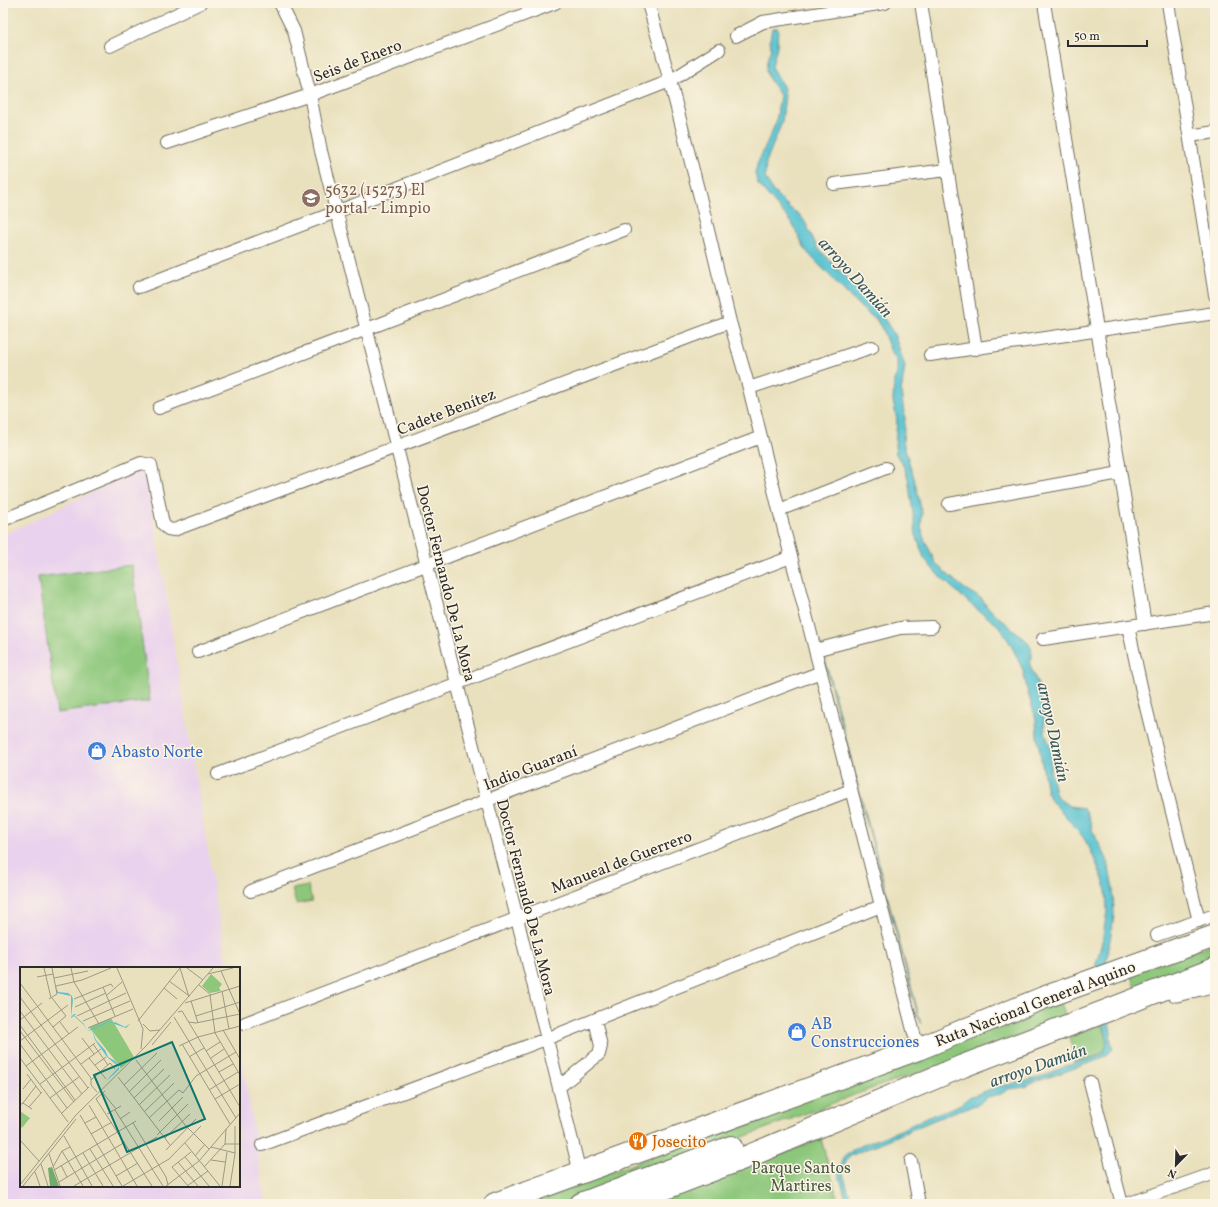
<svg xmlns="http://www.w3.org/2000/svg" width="1218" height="1207" viewBox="0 0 1218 1207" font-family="Vollkorn,serif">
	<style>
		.built { fill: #e9d2ed }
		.green { fill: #8dc77c; stroke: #5c7954 }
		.water { fill: #57c2d1; stroke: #41767e }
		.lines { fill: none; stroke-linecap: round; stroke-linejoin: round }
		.street-casing { stroke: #6e6b5e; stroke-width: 14 }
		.primary-casing { stroke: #6e6b5e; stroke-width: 21 }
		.highway-casing { stroke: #6e6b5e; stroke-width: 24 }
		.street { stroke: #fff; stroke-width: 12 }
		.primary { stroke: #fff; stroke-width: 19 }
		.highway { stroke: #fff; stroke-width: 22 }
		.labels { text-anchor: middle; stroke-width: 3; stroke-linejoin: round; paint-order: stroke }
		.street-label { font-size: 16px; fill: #2b2b2b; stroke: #fcf5e5 }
		.education-label { font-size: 16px; fill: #785e54; stroke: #fcf5e5; text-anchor: start }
		.shop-label { font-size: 16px; fill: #366cbe; stroke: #fcf5e5; text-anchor: start }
		.food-label { font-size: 16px; fill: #c56008; stroke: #fcf5e5; text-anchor: start }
		.park-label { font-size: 16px; fill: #485a43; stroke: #fcf5e5 }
		.water-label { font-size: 17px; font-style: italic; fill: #38585d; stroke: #fcf5e5 }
		.inset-road { fill: none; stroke: #9d9883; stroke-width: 1 }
		.view { fill: #0f766e; fill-opacity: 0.15; stroke: #0f766e; stroke-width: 2 }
		.inset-edge { fill: none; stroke: #2b2b2b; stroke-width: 2 }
	</style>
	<rect width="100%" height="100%" fill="#fcf5e5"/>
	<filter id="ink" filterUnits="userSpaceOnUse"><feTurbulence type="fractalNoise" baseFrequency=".025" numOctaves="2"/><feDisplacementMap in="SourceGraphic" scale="8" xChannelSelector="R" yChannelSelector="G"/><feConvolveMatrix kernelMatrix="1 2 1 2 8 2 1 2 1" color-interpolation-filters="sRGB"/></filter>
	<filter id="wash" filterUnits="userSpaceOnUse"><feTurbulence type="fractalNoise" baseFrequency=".012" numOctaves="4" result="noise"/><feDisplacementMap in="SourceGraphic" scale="16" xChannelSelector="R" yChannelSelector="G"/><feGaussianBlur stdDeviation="0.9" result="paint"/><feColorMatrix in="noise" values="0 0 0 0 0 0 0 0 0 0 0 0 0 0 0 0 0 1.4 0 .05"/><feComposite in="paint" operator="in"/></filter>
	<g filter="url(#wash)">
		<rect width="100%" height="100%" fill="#e9e1be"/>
		<path class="built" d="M145 467 227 968H21V1186H239V1040L266 1204H3V535Z"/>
		<path class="green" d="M132 565 150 701 57 713 38 577Z
			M308 886 312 901 296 904 292 889Z
			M1215 943V962L1137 991 1131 973Z
			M1060 1000 1066 1018 946 1064 873 1088 566 1204H534L583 1183Z
			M1102 1024C1104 1029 1106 1035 1107 1040 1108 1058 1086 1059 1073 1062L1074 1059 1070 1037Z
			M821 1139 839 1204H647Z"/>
		<path class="water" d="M772 28H778L777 46 772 66 774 72 783 86 785 95 782 122 766 162 765 177 772 190 791 209 800 215 805 222 817 247 883 317 894 334 905 366 901 392 905 419 903 440 904 446 914 478 922 513 921 525 923 536 935 562 940 568 965 589 982 599 987 607 1027 641 1031 648 1032 654 1030 665 1038 685 1043 707 1045 732 1051 750 1050 770 1055 793 1058 798 1069 806 1084 808 1086 811 1091 823 1092 830 1107 859 1113 888 1114 916 1106 964 1095 968 1102 942 1107 911 1106 891 1103 879 1090 849 1083 837 1062 812 1052 802 1047 792 1037 736 1036 719 1027 690 1023 670 1010 643 999 626 975 608 936 573 924 558 916 535 908 478 904 467 896 454 895 446 897 420 893 401 894 380 897 374V360L891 352 882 329 876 319 867 313 852 299 806 251 792 223 758 184 755 174 757 165 776 122 780 95 769 79 766 71 767 61 771 48 770 39Z
			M824 660H825L921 1024 920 1023Z
			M1109 1022 1111 1033 1110 1038 1113 1049 1108 1054 1098 1060 1035 1082 1026 1087 1008 1089 1001 1094 987 1097 976 1105 959 1110 934 1120 850 1156 842 1168V1171L853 1204H848L838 1172V1168L845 1155 856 1148 905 1128 931 1115 948 1110 961 1104 969 1097 1000 1086 1024 1082 1046 1075 1066 1066 1099 1056C1110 1047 1107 1036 1103 1024Z"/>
	</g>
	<g filter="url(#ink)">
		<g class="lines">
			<g class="street-casing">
				<path id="street" d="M280 3 294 31 310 95 321 151 517 918 580 1173
					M648 3 670 81 701 201 730 322 749 388 779 510 918 1049
					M921 3 976 349
					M1044 3 1145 624
					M1168 3 1215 295
					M736 36 763 22 885 3
					M110 46 200 3
					M1190 136 1215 132
					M167 143 310 95 555 3
					M834 184 947 170
					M139 287 336 212 670 81 719 50
					M930 355 1215 313
					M749 388 872 347
					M159 408 367 329 624 230
					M949 504 1120 473
					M779 510 886 468
					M3 520 141 463 151 465 163 524 168 529 174 530 730 322
					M1128 626 1142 691 1199 921
					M1043 639 1215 613
					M815 650 900 628 932 627
					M198 652 761 437
					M218 774 791 557
					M251 891 821 672
					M1157 935 1215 915
					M245 1023 851 790
					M1090 1082 1122 1204
					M559 1087 599 1054 601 1046 595 1020
					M262 1145 546 1039 881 906
					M911 1161 919 1204
					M1127 1204 1215 1173"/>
			</g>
			<g class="primary-casing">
				<path id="primary" d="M1176 992 1215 982"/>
			</g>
			<g class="highway-casing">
				<path id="highway" d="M495 1204 918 1049 1043 998 1215 936
					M581 1204 731 1147
					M624 1204 749 1156 963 1066 1215 969"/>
			</g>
			<use href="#street" class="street"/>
			<use href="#primary" class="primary"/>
			<use href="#highway" class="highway"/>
		</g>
	</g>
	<defs>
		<g id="school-disc" transform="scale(1)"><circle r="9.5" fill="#8d6e63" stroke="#fcf5e5"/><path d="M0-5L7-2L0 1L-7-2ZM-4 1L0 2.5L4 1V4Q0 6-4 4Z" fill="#fff"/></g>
		<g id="shop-disc" transform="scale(1)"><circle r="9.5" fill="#3f7fe0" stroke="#fcf5e5"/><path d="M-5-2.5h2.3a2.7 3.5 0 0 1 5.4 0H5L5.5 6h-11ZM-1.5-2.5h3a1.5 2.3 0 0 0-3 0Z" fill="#fff"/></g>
		<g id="restaurant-disc" transform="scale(1)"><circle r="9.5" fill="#e8710a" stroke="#fcf5e5"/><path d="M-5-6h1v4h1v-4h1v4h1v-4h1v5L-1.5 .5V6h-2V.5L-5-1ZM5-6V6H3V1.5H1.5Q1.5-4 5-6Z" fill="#fff"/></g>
	</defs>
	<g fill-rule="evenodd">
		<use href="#school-disc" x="311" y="198"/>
		<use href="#shop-disc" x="97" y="751"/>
		<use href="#shop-disc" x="797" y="1032"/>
		<use href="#restaurant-disc" x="638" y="1141"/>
	</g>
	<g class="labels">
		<g class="street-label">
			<text transform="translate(357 60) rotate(-21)" y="6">Seis de Enero</text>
			<text transform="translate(446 411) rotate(-21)" y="6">Cadete Benítez</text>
			<text transform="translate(447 583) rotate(76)" y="6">Doctor Fernando De La Mora</text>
			<text transform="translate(530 767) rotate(-21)" y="6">Indio Guaraní</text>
			<text transform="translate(621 861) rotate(-21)" y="6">Manueal de Guerrero</text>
			<text transform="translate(527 897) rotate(76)" y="6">Doctor Fernando De La Mora</text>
			<text transform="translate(1035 1003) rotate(-21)" y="6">Ruta Nacional General Aquino</text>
		</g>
		<g class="education-label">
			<text x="325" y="195">5632 (15273) El<tspan x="325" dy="18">portal - Limpio</tspan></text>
		</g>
		<g class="shop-label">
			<text x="111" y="757">Abasto Norte</text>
			<text x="811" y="1029">AB<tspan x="811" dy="18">Construcciones</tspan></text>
		</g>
		<g class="food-label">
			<text x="652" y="1147">Josecito</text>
		</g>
		<g class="park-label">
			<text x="801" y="1173">Parque Santos<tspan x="801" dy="18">Martires</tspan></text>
		</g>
		<g class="water-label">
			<text transform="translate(856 277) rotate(48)" y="6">arroyo Damián</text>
			<text transform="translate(1054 732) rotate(78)" y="6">arroyo Damián</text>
			<text transform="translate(1038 1065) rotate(-19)" y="6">arroyo Damián</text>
		</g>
	</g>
	<g transform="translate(20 967)">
		<rect width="220" height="220" fill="#e9e1be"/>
		<path d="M191 7 202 17 199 21 201 24 190 26 182 19ZM91 51 114 90 101 101 69 60ZM0 144 10 151 2 161 0 157Z" fill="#8dc77c"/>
		<path d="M32 200 39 219H30L28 201Z" fill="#72ac6c"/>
		<path d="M36 19 38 25 48 26 52 29 53 33 51 50 54 47H57L54 48 64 57 67 64 89 54 93 56 113 47 95 55 105 60 108 58 110 57 106 61 89 55 72 63 76 73 85 83 88 90 95 94 99 100V102L93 108 86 114V117V114L99 100 87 90 75 73 72 63 67 64 64 58 54 49 51 51V29L37 26Z" fill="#57c2d1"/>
		<path class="inset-road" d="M24 1 31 31M51 1 54 15M97 1 123 62 121 82M160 1 169 30M167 1 183 13M201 4 220 47M188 7 213 1M17 10 33 7M34 11 68 4M149 14 168 28M54 15 79 57M0 16 71 111V118L77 125M179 18 191 28M36 19 62 13 91 1M83 20 95 49M144 21 157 32M202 24 209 62M87 28 102 15M190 28 195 66 220 108M0 30 68 121M32 31 46 49 33 60M29 32 37 27 32 1M54 32 91 17 93 20M171 34 178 56M165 36 220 19M55 40 86 26M0 44 62 127M158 45 162 44 220 140M57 49 106 26M176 49 220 35M154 50 216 151M0 53 22 36M63 54 110 34M118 54 160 1M40 55 49 67M169 55 176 56 220 47M123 57 130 64 140 63M0 58 55 133M68 61 113 42M203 63 220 92M0 64 54 135M178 70 220 59M62 71 74 87M0 74 48 38M0 77 47 141M73 77 88 98M162 77 210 157M132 78 151 55M159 79 178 70M186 84 200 75M169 90 184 81M0 91 48 155M69 91 86 112M191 91 204 82M116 93 165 158 189 182M61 97 81 82M75 98 86 90M6 99 58 60M199 105 213 97M7 107 21 126M98 110 150 178M71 113 90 96 95 102M20 117 75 76M104 118 137 86M3 122 11 112M189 123 218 105M109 125 141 93M83 126 96 142M30 131 59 110M114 131 144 102M76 132 132 219M76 132 85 124M195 132 220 117M3 136 16 119M0 138 3 136 12 142M69 138 117 219M119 138 150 108M9 140 22 125M95 143 143 219M124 145 154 116M42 146 69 120M87 147 101 139M60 148 102 219M129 151 159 123 163 126 176 109 216 85M100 152 110 145M139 154 163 130M65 156 76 150M113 156 146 210 148 218M71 167 92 155M137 168 168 137M44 169 72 219M145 171 170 147M0 173 19 194M165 176 200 219M205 177 206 162M191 180 215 186M70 182 93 219M146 183 176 152M42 184 63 219M63 186 83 219M29 187 40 219M175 189 185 177M165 190 189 219M191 193 205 195M158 195 178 219M21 197 28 219M41 198 47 210M33 200 42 184 50 180M184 200 205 177H220M34 203 116 154M15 205 20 219M96 209 118 196M39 215 105 175M0 218 56 148 126 79 193 1M3 219 56 152M54 219 137 170M103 219 149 192 181 159M146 219 179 194 220 146M167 219 188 204M168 219 152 200 171 185M202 219 207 185M210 219 215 187V159"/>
		<path class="view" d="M152 75 185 152 107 185 74 108Z"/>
		<rect width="220" height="220" class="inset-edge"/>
	</g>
	<rect width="1218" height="1207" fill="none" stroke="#fcf5e5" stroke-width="16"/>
	<g transform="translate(1176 1165) rotate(203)" stroke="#fcf5e5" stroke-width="3" paint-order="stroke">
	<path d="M0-3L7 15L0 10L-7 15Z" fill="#2b2b2b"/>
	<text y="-6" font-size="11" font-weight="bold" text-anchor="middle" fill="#2b2b2b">N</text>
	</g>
	<path d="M1068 40v6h79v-6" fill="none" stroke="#2b2b2b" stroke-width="2"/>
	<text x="1074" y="40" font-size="12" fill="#2b2b2b" stroke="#fcf5e5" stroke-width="3" paint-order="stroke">50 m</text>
</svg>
